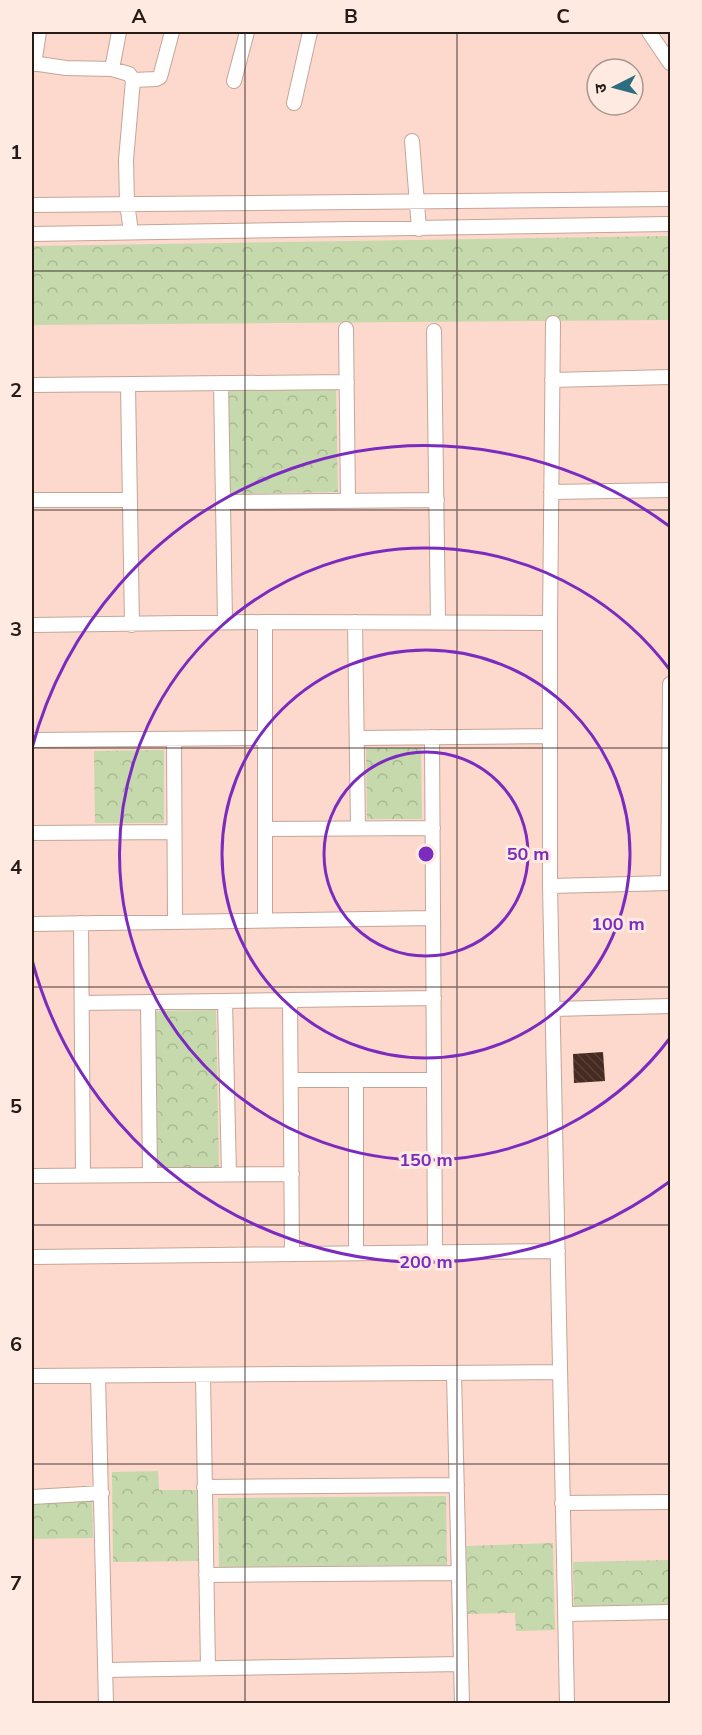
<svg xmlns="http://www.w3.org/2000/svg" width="702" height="1735" viewBox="0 0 702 1735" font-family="Mulish,'Noto Sans Devanagari',sans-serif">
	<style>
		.park { fill: url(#park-crowns) }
		.building { fill: url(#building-back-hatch) }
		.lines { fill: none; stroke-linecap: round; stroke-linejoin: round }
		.minor-casing { stroke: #c5a598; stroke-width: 16 }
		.minor { stroke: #fff; stroke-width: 14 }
		.grid { fill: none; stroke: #261a16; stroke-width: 1.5; stroke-opacity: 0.55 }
		.ring { fill: none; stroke: #7b2cbf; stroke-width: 3 }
		.centre { fill: #7b2cbf; stroke: #ffeae2; stroke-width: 3 }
		.ring-label { font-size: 18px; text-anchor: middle; font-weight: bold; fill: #7b2cbf; stroke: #ffeae2; stroke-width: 6; stroke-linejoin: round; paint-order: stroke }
		.neatline { fill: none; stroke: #261a16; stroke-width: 2 }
		.grid-label { font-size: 20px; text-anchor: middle; font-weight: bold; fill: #261a16 }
	</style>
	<defs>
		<pattern id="park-crowns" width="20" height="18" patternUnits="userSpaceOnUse" patternTransform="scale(1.5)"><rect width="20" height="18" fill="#c5d9ac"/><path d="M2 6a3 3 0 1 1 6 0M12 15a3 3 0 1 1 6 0" fill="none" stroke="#a9ba93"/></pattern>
		<pattern id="building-back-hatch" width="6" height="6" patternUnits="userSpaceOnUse" patternTransform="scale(1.5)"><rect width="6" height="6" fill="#452b21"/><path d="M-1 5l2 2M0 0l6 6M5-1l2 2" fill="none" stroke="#574038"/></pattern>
	</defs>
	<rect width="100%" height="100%" fill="#fcd9cc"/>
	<path class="park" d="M670 236V320L32 325V246Z
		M336 385 338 492 229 494 228 387Z
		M366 748H421L422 819H367Z
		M164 750V823H95L94 751Z
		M216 1010 219 1167 157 1168 155 1011Z
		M158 1471 159 1490H199V1561L113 1562 112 1472Z
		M446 1496 447 1565 219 1567 218 1498Z
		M92 1497 93 1538 32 1539V1498Z
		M553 1543 555 1630 516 1631 515 1613 468 1614 466 1546Z
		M670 1560V1605L574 1606 573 1562Z"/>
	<path class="building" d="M603 1052 605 1081 574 1083 573 1054Z"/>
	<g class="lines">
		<g class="minor-casing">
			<path id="minor" d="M649 32 670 63
				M32 63 66 68 112 69 129 74 133 80 126 160 127 203 131 232
				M34 64 39 32
				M112 69 119 32
				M133 80 156 79 160 77 172 32
				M234 81 247 32
				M294 103 310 32
				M412 141 419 229
				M32 205 670 199
				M32 234 670 224
				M553 323 550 623V886L567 1704
				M346 329 348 501
				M434 331 438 622
				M552 380 670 377
				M221 383 225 622
				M32 385 347 382
				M128 385 132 625
				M551 492 670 490
				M32 500H130
				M224 502 437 500
				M355 622 358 828
				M32 625 265 622 550 623
				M432 737 435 1252
				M357 738 549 736
				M174 739 175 921
				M32 740 265 738
				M265 829 433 828
				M32 833 174 832
				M668 883 670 684
				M550 886 670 883
				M265 920V622
				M81 923 83 1175
				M32 924 433 918
				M290 1000 292 1254
				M225 1001 229 1174
				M148 1002 150 1175
				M82 1003 434 998
				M553 1009 670 1006
				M291 1080H434
				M356 1080V1253
				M32 1176 292 1174
				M32 1257 558 1251
				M454 1374 462 1704
				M203 1375 208 1668
				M32 1376 560 1372
				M98 1376 106 1704
				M204 1487 457 1485
				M32 1497 102 1493
				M562 1503 670 1502
				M206 1575 459 1573
				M565 1614 670 1612
				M105 1670 461 1664"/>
		</g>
		<use href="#minor" class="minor"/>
	</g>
	<path class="grid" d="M245 32V1704M457 32V1704M32 271H670M32 510H670M32 748H670M32 987H670M32 1225H670M32 1464H670"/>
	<g class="ring">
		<circle cx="426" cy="854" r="102"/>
		<circle cx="426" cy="854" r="204"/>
		<path d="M670 1038A306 306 0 1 1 670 670"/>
		<path d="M669 1182A408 408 0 0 1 32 960M32 748A408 408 0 0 1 669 526"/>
	</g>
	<circle cx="426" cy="854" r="9" class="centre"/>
	<g class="ring-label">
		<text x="528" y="860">50 m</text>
		<text x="618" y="930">100 m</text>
		<text x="426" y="1166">150 m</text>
		<text x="426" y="1268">200 m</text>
	</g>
	<rect width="702" height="1735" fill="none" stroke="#ffeae2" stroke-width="66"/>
	<g transform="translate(615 87) rotate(264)"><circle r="28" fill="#ffeae2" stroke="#a89790" stroke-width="1.5"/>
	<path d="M0-4.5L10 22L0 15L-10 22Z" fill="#2c6d80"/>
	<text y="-9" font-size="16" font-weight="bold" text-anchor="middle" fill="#261a16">उ</text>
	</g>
	<rect x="33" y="33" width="636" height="1669" class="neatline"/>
	<g class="grid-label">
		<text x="139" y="23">A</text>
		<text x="351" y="23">B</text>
		<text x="563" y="23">C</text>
		<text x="16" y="159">1</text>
		<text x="16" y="397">2</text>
		<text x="16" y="636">3</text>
		<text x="16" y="874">4</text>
		<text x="16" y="1113">5</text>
		<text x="16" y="1351">6</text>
		<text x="16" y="1590">7</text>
	</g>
</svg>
